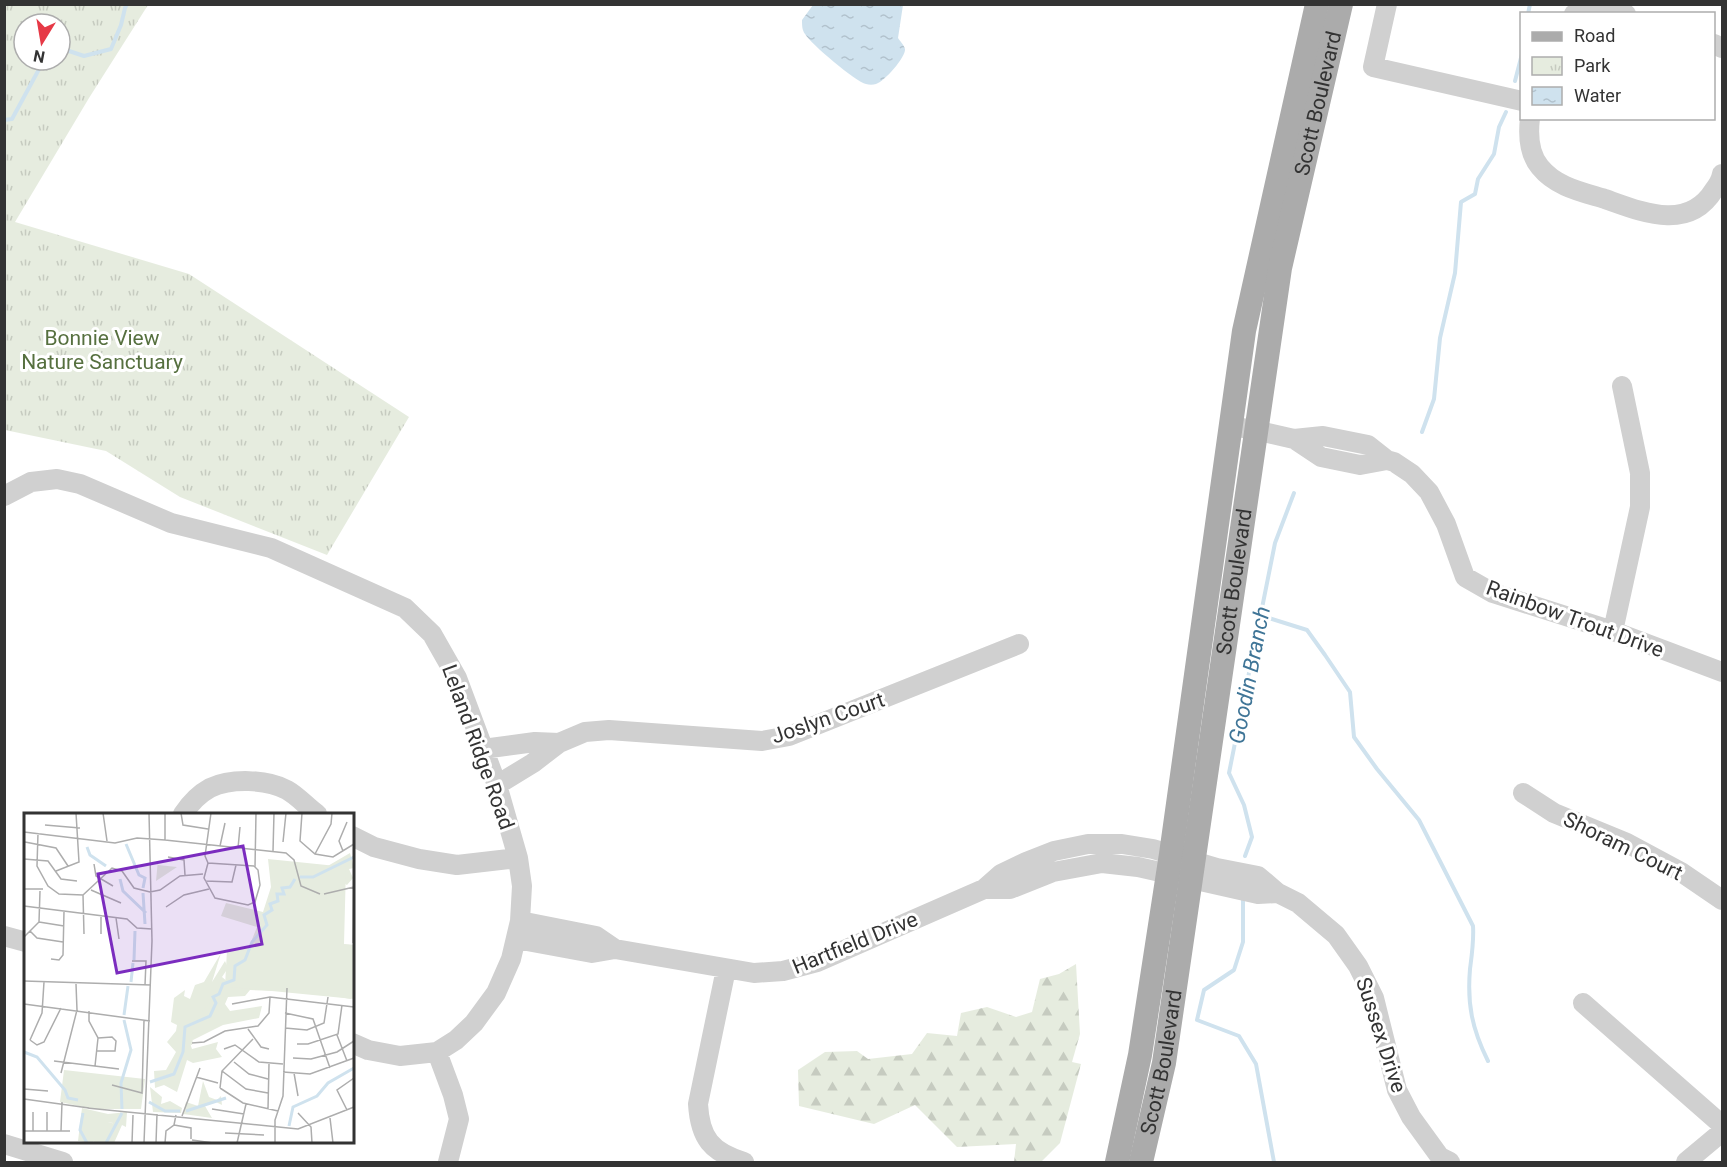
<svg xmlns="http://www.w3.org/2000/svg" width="1727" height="1167" viewBox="0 0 1727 1167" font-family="Roboto,sans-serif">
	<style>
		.forest { fill: url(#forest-firs) }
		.park { fill: url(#park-tufts); fill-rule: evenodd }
		.water { fill: url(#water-ripples) }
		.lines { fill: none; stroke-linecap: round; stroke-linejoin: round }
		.stream { stroke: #cfe2ee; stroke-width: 4 }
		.minor { stroke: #d0d0d0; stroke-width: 20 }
		.major { stroke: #ababab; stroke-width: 24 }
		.labels { text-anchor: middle; stroke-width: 6; stroke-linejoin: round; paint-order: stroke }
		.street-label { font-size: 21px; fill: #333; stroke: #fff }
		.park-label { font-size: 21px; fill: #56703f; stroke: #fff }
		.water-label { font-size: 22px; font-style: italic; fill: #3f7597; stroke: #fff }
		.inset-river { fill: none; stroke: #cfe2ee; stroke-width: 3 }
		.inset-road { fill: none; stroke: #adadad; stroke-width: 1.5 }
		.view { fill: #7b2cbf; fill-opacity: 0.15; stroke: #7b2cbf; stroke-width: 3 }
		.inset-edge { fill: none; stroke: #333; stroke-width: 3 }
	</style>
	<defs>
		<pattern id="forest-firs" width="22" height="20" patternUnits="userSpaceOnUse" patternTransform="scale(1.5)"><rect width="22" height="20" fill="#e6ecdf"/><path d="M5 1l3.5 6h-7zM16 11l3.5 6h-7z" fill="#c6cbc0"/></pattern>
		<pattern id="park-tufts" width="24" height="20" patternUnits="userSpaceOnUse" patternTransform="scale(1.5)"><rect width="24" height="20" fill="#e6ecdf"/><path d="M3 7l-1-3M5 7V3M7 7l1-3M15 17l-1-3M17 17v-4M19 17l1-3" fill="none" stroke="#c6cbc0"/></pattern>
		<pattern id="water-ripples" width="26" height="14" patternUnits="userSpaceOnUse" patternTransform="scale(1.5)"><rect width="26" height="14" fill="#cfe2ee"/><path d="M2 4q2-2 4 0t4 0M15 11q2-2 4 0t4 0" fill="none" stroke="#b2c2cd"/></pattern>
	</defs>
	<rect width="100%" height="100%" fill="#fff"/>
	<path class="forest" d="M1076 964 1080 1034 1072 1062 1081 1064 1060 1143 1041 1162H1014L1016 1144 957 1147 915 1105 874 1124 799 1106 798 1070 825 1052 857 1051 868 1059 912 1054 927 1033 957 1036 961 1013 987 1007 1016 1017 1032 1012 1040 979 1059 974Z"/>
	<path class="park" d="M5 4 148 5 89 98 15 222 189 274 409 417 327 555 180 497 106 451 5 430ZM24 24H60V60H24Z"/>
	<path class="water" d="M813 5H903L898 38C900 41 904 45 905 49 906 57 884 82 876 84 873 85 869 85 866 84 856 82 811 44 805 34 802 30 802 25 802 20Z"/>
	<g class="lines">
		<path class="stream" d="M1528 14 1530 4
			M60 52 66 50 84 56 111 49 121 25 125 8 127 4
			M1515 81 1522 54
			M4 120 12 119 44 60
			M1422 432 1434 399 1440 338 1455 273 1461 202 1475 194 1478 179 1494 154 1499 127 1506 112
			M1259 615 1307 630 1325 655 1350 692 1354 737 1377 769 1419 820 1473 926C1474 941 1472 954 1470 969 1467 1004 1472 1029 1488 1061
			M1245 856 1252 837 1244 805 1229 773 1275 543 1294 493
			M1243 900V942L1234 970 1204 990 1197 1020 1239 1036 1256 1064 1274 1162"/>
		<path class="minor" d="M1387 4 1373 67 1522 101
			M1574 14 1589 8 1626 14
			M1714 44 1722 48
			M1530 118C1528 135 1529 154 1540 167 1556 187 1582 192 1605 199 1642 212 1688 232 1714 190 1718 185 1721 180 1722 174
			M1230 426 1255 430 1294 439 1323 436 1368 445 1387 460 1394 462 1412 474 1429 492 1446 524 1465 577 1493 593 1613 631 1722 672
			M1294 439 1321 457 1360 465 1387 460
			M4 496 31 482 57 479 80 484 171 523 271 548 405 608 432 634 457 678 497 785 518 858 522 886 520 921 511 959 496 993 474 1023 456 1040 437 1052 400 1056 368 1050 352 1043
			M1613 631 1640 507V473L1622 386
			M483 749 535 742 559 743
			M497 785 533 763 559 743 585 732 609 730 762 741 789 736 1019 644
			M1523 793 1554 813 1627 843 1681 872 1722 900
			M183 814C189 805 199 794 210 788 231 778 267 779 287 790 298 796 307 807 317 814
			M352 836 374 847 419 859 457 865 518 858
			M984 889H1010L1053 872 1102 863 1138 867 1258 894 1278 893
			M520 921 596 936 615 949
			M4 936 26 942
			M516 939 592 953 615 949 754 973 783 971 817 962 984 889 1001 874 1026 862 1054 851 1088 844H1122L1153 849 1217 868 1258 876 1278 893 1298 903 1336 935 1358 966 1374 998 1397 1090 1411 1117 1440 1157 1450 1162
			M726 969 698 1104C700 1138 711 1152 744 1162
			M1583 1003 1722 1125
			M437 1052 453 1095 459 1119 448 1162
			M4 1144 63 1162
			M1686 1162 1722 1132"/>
		<g class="major">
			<path d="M1117 1162 1140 1055 1171 854 1244 331 1317 4"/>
			<path id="s1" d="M1141 1162 1164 1063 1280 268 1341 4"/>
		</g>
	</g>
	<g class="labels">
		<g class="street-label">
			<text dy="7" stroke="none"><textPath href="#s1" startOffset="1074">Scott Boulevard</textPath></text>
			<text dy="7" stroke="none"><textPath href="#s1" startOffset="588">Scott Boulevard</textPath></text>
			<text transform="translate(1575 619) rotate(20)" y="7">Rainbow Trout Drive</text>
			<text transform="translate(828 718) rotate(-19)" y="7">Joslyn Court</text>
			<text transform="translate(478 747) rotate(70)" y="7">Leland Ridge Road</text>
			<text transform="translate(1623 846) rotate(26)" y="7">Shoram Court</text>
			<text transform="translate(855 943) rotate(-22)" y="7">Hartfield Drive</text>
			<text transform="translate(1381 1035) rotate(72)" y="7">Sussex Drive</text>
			<text dy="7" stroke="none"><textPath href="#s1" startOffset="102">Scott Boulevard</textPath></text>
		</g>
		<g class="park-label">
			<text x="102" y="345">Bonnie View<tspan x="102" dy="24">Nature Sanctuary</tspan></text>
		</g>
		<g class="water-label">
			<text transform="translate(1249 675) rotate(-79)" y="8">Goodin Branch</text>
		</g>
	</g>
	<g transform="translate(24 813)">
		<rect width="330" height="330" fill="#fff"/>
		<path d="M326 40 330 55 325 56 329 65 323 72 288 51 302 54ZM134 47V52L153 54 132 68ZM269 64 271 71 287 87 284 91 274 88 270 103 298 109 297 129 310 131 313 125 314 131 329 132 321 154 328 172 327 186 303 182V169L319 168 317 150 305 156 299 151 300 156 296 157 293 152 282 150 278 155 283 165 273 172 229 162 226 173 253 178 226 177 221 183 204 184 201 191 206 198 238 193 235 205 199 212 169 227 164 224 168 236 194 229 192 236 198 244 169 250 163 247 153 279 140 272 131 275 130 258 142 257 152 239 143 229 152 218 153 212 147 209 150 185 161 177 160 183 166 186 171 172 180 169 197 140 188 169 201 148 204 155 198 164 204 169 211 159 208 145 231 136 239 139 248 135 271 89 259 74ZM179 268 185 284 193 287 197 283 198 292 190 288 181 293 188 305 159 301 162 289 174 293ZM126 274 138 284 137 291 146 288 158 295 157 300 129 299ZM103 299 102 314 98 312 90 330H68L89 310 84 309V301Z" fill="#e6ecdf"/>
		<path d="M244 46 322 54 320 131 330 132V186L207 174 196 198 170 218 168 232 160 231 163 215 201 173 203 137 225 134 233 114 197 103 202 90 239 99 247 74Z" fill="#e6ecdf"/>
		<path d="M40 257 121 266 117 296H69L36 289ZM58 295 84 301V309L89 310 81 322 67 330 54 328Z" fill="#e6ecdf"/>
		<path class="inset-river" d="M102 31 115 62 121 65 119 75M63 34 66 42 82 53M276 64H289L330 44M96 66 99 78 122 100M119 80 121 111M110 147 111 118M107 169 109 150M100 202 104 173M0 239 13 244 41 277 44 285 54 287M126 269 150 261 159 239 161 214 186 203 192 190 189 184 195 181 199 171 210 167 211 153 221 147 228 129 243 112 240 102 248 97 246 91 254 88 253 81H260L258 75 266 74 271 66M125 289 141 298H156M98 296 97 270 107 237 100 207M162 298 202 285M59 300 56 317 63 330M265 313 269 294 293 283 304 270 330 255M82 330 98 300"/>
		<path class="inset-road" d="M79 0 83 28M157 0 159 12 184 16M278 0 276 28 291 41 309 44 330 31M21 12 56 15M0 19 91 30 113 25 141 27 262 40 270 47 277 73 296 81M14 20 13 53 24 73 35 81 59 82 88 55 98 58 110 75 126 79 136 77 156 63 179 61M141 27V0M1 29 32 35 44 53M259 29 262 0M196 33 201 10M214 35 216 14M249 38 250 0M319 38 315 28 323 9M291 41 307 11 308 0M144 44 160 47 161 62M0 46 24 48 37 66 53 68M184 50 180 65 191 85 224 92 231 89 236 72 234 57 230 53M184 50 181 43 187 0M184 50 230 53M70 51 72 63 89 73M231 54 232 0M32 58 55 49 52 0M181 68 208 69 212 52M0 76H19M67 77 97 90M300 81 330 74M59 82 60 121M0 93 103 106 113 115 128 116M142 94 160 82 185 76M77 102V121M92 105 95 126M15 109 40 113M6 118 13 125 39 129M0 124 15 109 16 78M329 130 330 61M27 146 35 147 39 142 40 98M108 148H122L121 172M0 168 127 172M0 191 126 208M208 191 246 184 330 194M65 198V208L74 225 71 253M261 200 289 206 306 255M261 215 283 217 300 210 304 184M224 216 237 234 245 236M313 222 323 248M6 227 18 200 20 169M6 227 13 232 20 229 37 195M168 230 180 229 201 218 234 213 245 200 246 184M273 231H284L314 221 318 192M200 236 211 232 235 249 259 251M73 238H91L92 228 88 224 74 225M269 245 287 246 313 239 330 228M30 248 95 256M210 249 225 261 244 266M198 258 222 276 244 280M259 259 286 261 330 245M37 260 53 197 52 171M270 260 274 283M172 264 194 270M88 272 118 280 120 207M196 275 219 290 254 298M196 275 198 258 229 226M0 276 24 278M0 286 65 295M63 295 274 316 330 294M188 296 220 301M244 296 245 251M323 297 313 277 330 265M274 300 287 314 288 330M158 303 176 255M306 305 309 330M150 312 167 315V326M0 318H46M9 318V299M23 318V299M37 318 38 289M201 320 240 322M168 327 189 330M108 330 109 302M120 330 128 128 125 0M132 330 133 301M141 330 142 318 150 312 152 302M213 330 222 291M251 330V307L259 283 263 175"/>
		<path class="view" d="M219 33 238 131 93 160 74 61Z"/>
		<rect width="330" height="330" class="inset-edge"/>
	</g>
	<rect width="1727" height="1167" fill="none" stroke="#333333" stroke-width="12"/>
	<rect x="1520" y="12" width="195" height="108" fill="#ffffff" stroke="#adadad" stroke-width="1.5"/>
	<rect x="1532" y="32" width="30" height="9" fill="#ababab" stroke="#adadad" stroke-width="1.5"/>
	<text x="1574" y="42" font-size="18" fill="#333333">Road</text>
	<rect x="1532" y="57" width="30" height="18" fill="url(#park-tufts)" stroke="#adadad" stroke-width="1.5"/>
	<text x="1574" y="72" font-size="18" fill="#333333">Park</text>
	<rect x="1532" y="87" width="30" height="18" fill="url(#water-ripples)" stroke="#adadad" stroke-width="1.5"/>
	<text x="1574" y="102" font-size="18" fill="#333333">Water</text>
	<g transform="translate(42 42) rotate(191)"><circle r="28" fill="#ffffff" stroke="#adadad" stroke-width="1.5"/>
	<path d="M0-4.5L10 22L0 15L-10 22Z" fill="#e63946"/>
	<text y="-9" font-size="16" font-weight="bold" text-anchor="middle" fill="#333333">N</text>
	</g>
</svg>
